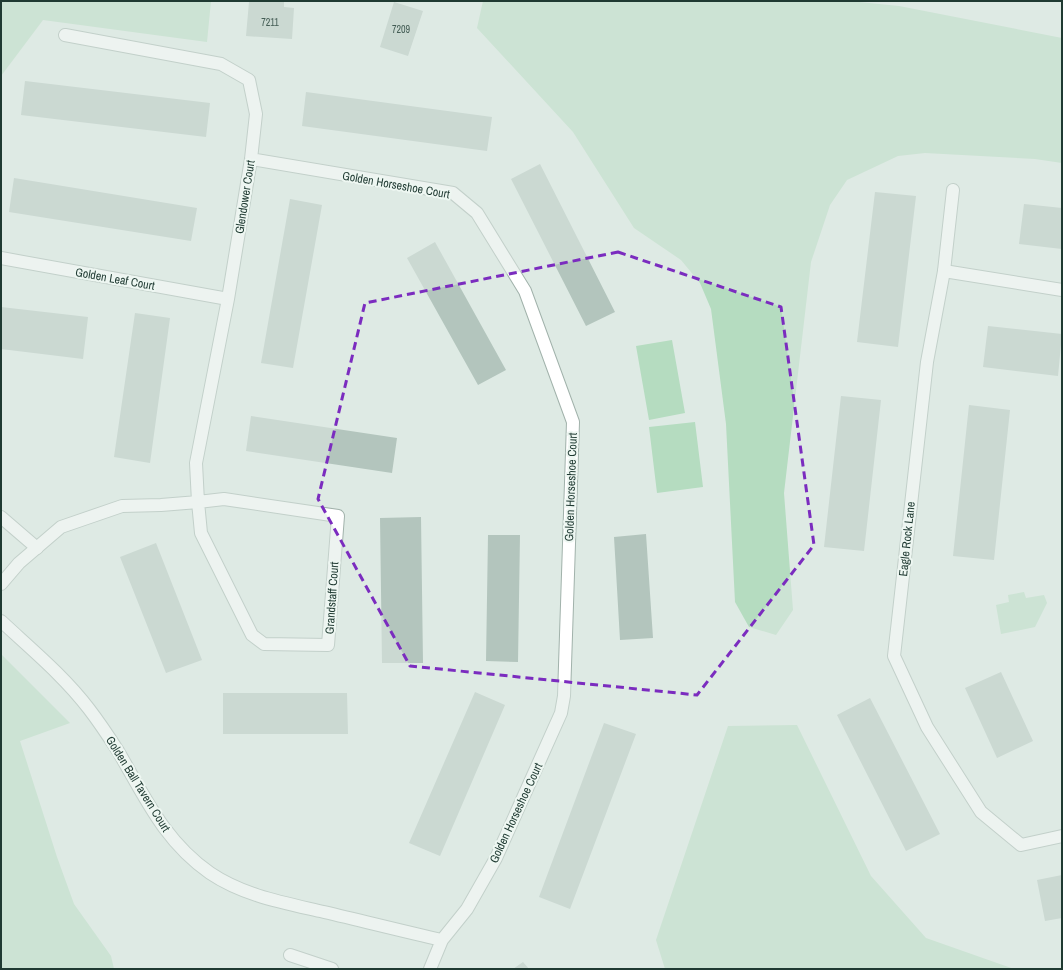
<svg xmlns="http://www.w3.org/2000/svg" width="1063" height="970" viewBox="0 0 1063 970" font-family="'Archivo Narrow',sans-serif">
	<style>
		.green { fill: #b5dcc0 }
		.building { fill: #b3c5bd }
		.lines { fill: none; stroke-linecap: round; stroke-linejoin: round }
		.service-casing { stroke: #a1b2ab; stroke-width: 14 }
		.minor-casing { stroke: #a1b2ab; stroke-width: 14 }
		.service { stroke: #fff; stroke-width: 12 }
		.minor { stroke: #fff; stroke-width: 12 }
		.marked { fill: none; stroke: #7b2cbf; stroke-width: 3; stroke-dasharray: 8 5; stroke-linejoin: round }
		.labels { text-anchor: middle; stroke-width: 4; stroke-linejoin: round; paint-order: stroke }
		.number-label { font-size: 10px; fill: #445d55 }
		.street-label { font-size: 12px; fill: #1f3a32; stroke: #eef7f2 }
	</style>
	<rect width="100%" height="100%" fill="#deeae4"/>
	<path class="green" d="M1 1H211L207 42 43 20 1 76Z
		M483 1H849L899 6 1062 38V163L1035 159 925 153 898 156 847 180 830 205 811 262 784 493 793 610 776 635 749 627 735 602 726 424 711 309 700 283 681 260 634 228 573 132 477 28Z
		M672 340 685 413 649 420 636 346Z
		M695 422 703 487 657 493 649 427Z
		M1024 592 1026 598 1044 595 1047 603 1035 627 1001 634 996 605 1009 602 1008 595Z
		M1 654 70 723 20 741 57 857 74 904 111 956 114 969H1Z
		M797 725 871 876 926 938 1014 969H665L656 940 728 726Z"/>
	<path class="building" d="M259 1H284V7L294 8 292 39 246 36 249 2H259Z
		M394 2 423 11 408 56 380 47Z
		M25 81 210 103 206 137 21 115Z
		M306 92 492 117 487 151 302 126Z
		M540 164 615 312 586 326 511 179Z
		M14 178 197 208 191 241 9 212Z
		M875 192 916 196 898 347 857 342Z
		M290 199 322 205 293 368 261 363Z
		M1024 204 1062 208V249L1019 244Z
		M435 242 506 370 478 385 407 258Z
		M1 307 88 317 83 359 1 349Z
		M135 313 170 318 150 463 114 457Z
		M988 326 1062 334 1058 376 983 367Z
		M841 396 881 400 864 551 824 547Z
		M969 405 1010 410 994 560 953 556Z
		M251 416 397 438 392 473 246 451Z
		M421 517 423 663H382L380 518Z
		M646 534 653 638 620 640 614 537Z
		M488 535H520L518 662 486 661Z
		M156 543 202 660 166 673 120 557Z
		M1001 672 1033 741 997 758 965 688Z
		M475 692 505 705 440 856 409 843Z
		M223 693H347L348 734H223Z
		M870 698 940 834 906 851 837 715Z
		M604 723 636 734 570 909 539 897Z
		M1062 875V918L1045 921 1037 880Z
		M523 962 529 969H513Z"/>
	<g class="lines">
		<g class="service-casing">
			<path id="service" d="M944 271 953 190
				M1 517 37 548"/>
		</g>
		<g class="minor-casing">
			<path id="minor" d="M251 159 453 193 477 213 525 291 573 422 564 696 561 713 496 858 467 909 442 940 430 969
				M1 258 228 299
				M1062 290 944 271 927 362 894 656 927 727 981 812 1021 845 1062 836
				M224 499 338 516 328 645 264 644 252 635 201 533 198 502Z
				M1 584 19 563 61 527 122 506 161 505 198 502 196 463 228 299 251 159 256 114 249 80 221 64 65 35
				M1 621C31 649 64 676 89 709 99 722 109 737 118 751 145 797 164 841 210 873 244 896 285 903 324 912 363 921 402 931 442 940
				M290 955 332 969"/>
		</g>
		<use href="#service" class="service"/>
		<use href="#minor" class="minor"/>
	</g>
	<path d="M0 0H1063V970H0ZM618 252 781 307 814 545 697 695 410 666 318 499 365 303Z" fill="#deeae4" fill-opacity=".55" fill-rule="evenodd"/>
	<path class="marked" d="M618 252 781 307 814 545 697 695 410 666 318 499 365 303Z"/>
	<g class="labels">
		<g class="number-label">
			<text x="270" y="26">7211</text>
			<text x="401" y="33">7209</text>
		</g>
		<g class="street-label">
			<text transform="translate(396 185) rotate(10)" y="4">Golden Horseshoe Court</text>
			<text transform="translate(245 197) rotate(-81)" y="4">Glendower Court</text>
			<text transform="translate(115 279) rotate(10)" y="4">Golden Leaf Court</text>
			<text transform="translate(571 487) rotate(-88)" y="4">Golden Horseshoe Court</text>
			<text transform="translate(907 539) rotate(-84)" y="4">Eagle Rock Lane</text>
			<text transform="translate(332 598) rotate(-86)" y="4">Grandstaff Court</text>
			<text transform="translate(138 784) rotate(58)" y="4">Golden Ball Tavern Court</text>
			<text transform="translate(516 813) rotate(-65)" y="4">Golden Horseshoe Court</text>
		</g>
	</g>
	<rect width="1063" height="970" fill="none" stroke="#1f3a32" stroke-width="4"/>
</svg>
